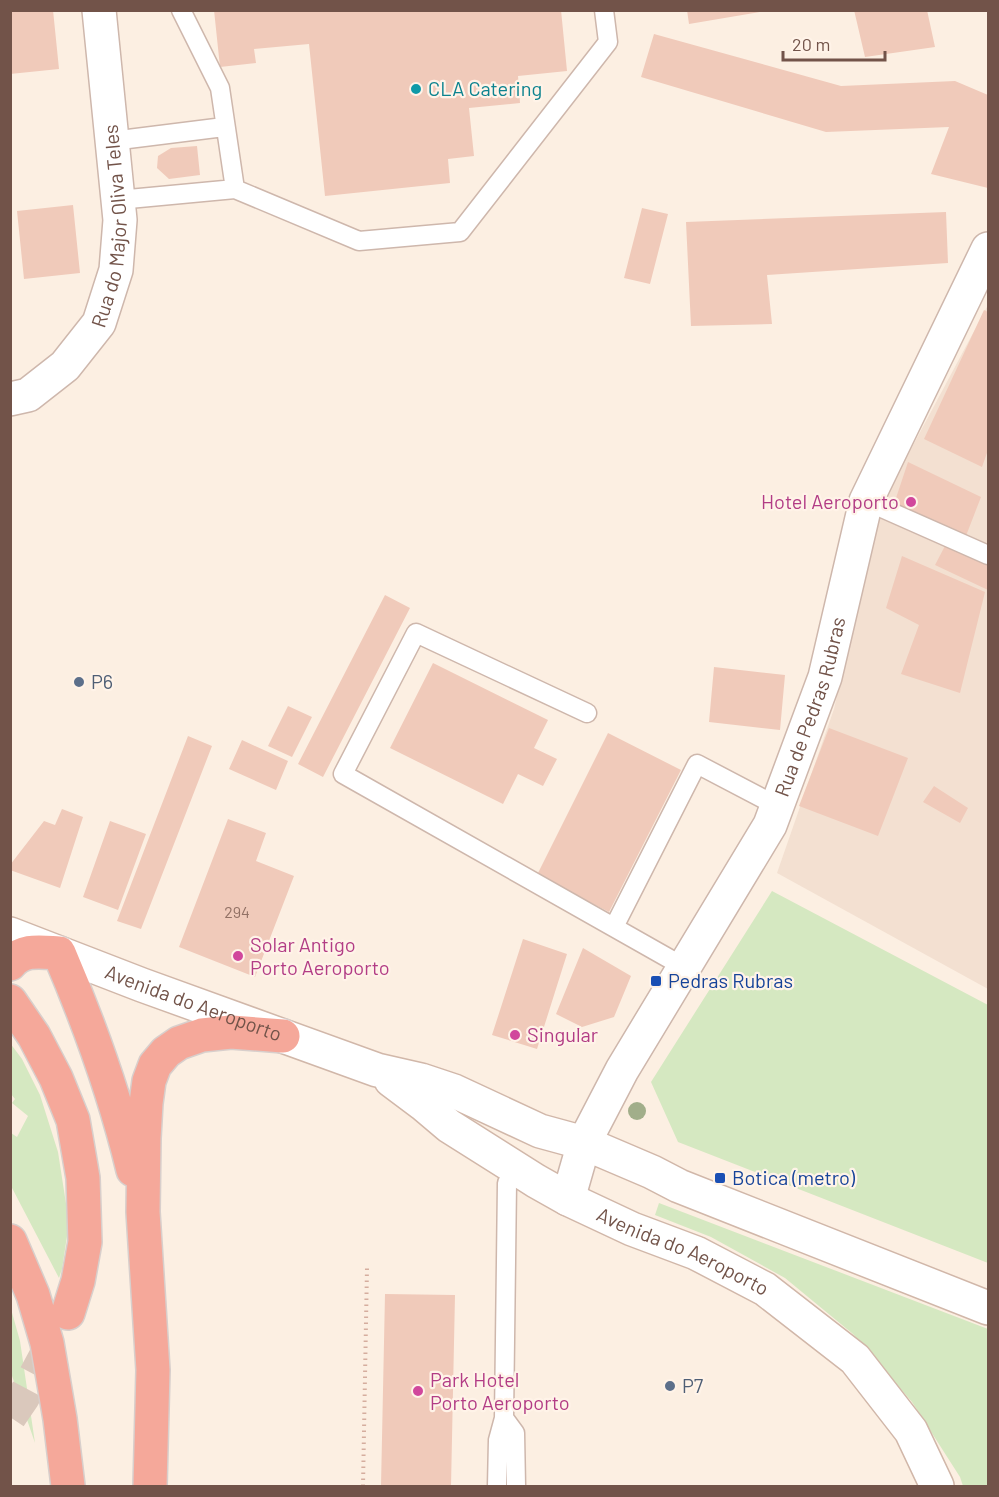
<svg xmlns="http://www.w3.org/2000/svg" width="999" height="1497" viewBox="0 0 999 1497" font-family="Barlow,sans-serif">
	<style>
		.residential { fill: #f3e0d1 }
		.green { fill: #d5e8c1 }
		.building { fill: #f0caba }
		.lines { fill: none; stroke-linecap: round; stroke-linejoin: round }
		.motorway-tunnel { stroke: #dac8bc; stroke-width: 33; stroke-dasharray: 33 16; stroke-linecap: butt }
		.service-casing { stroke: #ceb7ac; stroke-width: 21 }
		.minor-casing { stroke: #ceb7ac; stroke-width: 36 }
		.tertiary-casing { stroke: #ceb7ac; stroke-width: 36 }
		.secondary-casing { stroke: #d1b7a9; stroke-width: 36 }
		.motorway-casing { stroke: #d8cfcc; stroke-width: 36 }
		.path { stroke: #d5ad9e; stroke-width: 4; stroke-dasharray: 1.5 4.5; stroke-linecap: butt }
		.service { stroke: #fff; stroke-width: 18 }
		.minor { stroke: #fff; stroke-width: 33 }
		.tertiary { stroke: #fff; stroke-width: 33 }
		.secondary { stroke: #fff; stroke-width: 33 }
		.motorway { stroke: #f5a89a; stroke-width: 33 }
		.tree { fill: #a1ae8a }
		.culture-dot { fill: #0f9aa8; stroke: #fff3e8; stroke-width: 2 }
		.hotel-dot { fill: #d1479c; stroke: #fff3e8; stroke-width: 2 }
		.service-dot { fill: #5c6f8a; stroke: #fff3e8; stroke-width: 2 }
		.transit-dot { fill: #1a4fb4; stroke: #fff3e8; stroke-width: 2 }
		.labels { text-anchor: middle; stroke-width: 4.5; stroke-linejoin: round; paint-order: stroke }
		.number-label { font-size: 16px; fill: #927165 }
		.culture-label { font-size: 20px; fill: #0d838f; stroke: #fff3e8; text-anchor: start }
		.street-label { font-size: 20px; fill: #725349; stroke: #fff3e8 }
		.hotel-label { font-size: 20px; fill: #b23c85; stroke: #fff3e8; text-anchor: start }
		.service-label { font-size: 20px; fill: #4e5e75; stroke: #fff3e8; text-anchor: start }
		.transit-label { font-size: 20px; fill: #164399; stroke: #fff3e8; text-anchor: start }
	</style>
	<rect width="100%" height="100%" fill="#fcefe2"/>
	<path class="residential" d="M988 305V989L777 873 834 709 878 511Z"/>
	<path class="green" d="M772 891 988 1005V1263L678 1142 651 1082Z
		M10 1043 22 1059 40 1095 58 1152 69 1223 62 1269 59 1278 11 1186V1133L17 1137 28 1116 12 1103 15 1099 11 1094Z
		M659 1203 988 1329V1486H963L960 1477 912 1402 853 1334 785 1278 711 1237 655 1215Z
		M11 1309 20 1341 35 1443 11 1373Z"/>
	<path class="building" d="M10 10H53L59 69 10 74Z
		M214 10H561L567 71 518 76 520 103 469 108 474 156 448 159 450 183 325 196 309 44 254 49 256 63 220 67Z
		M687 10H760V12L689 24Z
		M854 10H927L935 47 865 57Z
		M654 34 841 86 955 81 988 95V188L931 174 949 127 826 132 641 77Z
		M197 146 200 175 169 179 157 168 158 156 171 148Z
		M73 205 80 273 24 279 17 211Z
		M642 208 668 214 650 284 624 278Z
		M946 212 948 263 767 275 772 324 691 326 686 222Z
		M984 310 988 312V450L982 467 924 439Z
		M908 462 981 497 964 541 893 507Z
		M946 544 988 565V590L935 565Z
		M902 556 985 592 960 693 901 674 919 625 886 608Z
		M385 595 410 608 323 777 298 764Z
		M433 663 548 720 534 748 557 759 543 786 518 774 503 804 390 748Z
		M714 667 785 675 780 730 709 722Z
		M288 706 312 717 292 757 268 746Z
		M829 728 908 758 878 836 799 806Z
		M608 733 681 770 609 912 537 875Z
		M188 736 212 746 141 929 117 921Z
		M242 740 288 761 276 790 229 769Z
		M934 786 968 808 960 823 923 802Z
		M62 809 83 817 60 888 10 870V865L44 821 55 825Z
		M228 819 266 833 256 861 294 876 255 977 179 947Z
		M110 821 146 834 118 910 83 897Z
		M523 939 567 954 537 1049 492 1035Z
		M583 948 631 976 614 1017 582 1027 556 1014Z
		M385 1294 455 1295 451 1486H381Z"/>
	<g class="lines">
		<path class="motorway-tunnel" d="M10 1417 23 1398 56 1336"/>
		<g class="service-casing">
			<path id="service" d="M181 10 220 88 235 189
				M112 141 224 127
				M118 200 235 189 359 241 460 232 608 42 604 10
				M866 501 988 555
				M587 713 416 633 343 774 684 967
				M614 927 697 764 777 806
				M504 1418 515 1433 516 1486
				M497 1486 498 1440 504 1418 507 1183"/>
		</g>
		<g class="minor-casing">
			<g id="minor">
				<path id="s1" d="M10 399 28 395 65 366 99 323 116 270 120 220 99 10"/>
			</g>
		</g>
		<g class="tertiary-casing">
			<g id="tertiary">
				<path id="s2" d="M568 1199 584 1143 622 1070 770 825 825 677 866 501 988 249"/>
			</g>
		</g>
		<g class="secondary-casing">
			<g id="secondary">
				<path id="s3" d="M10 934 142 985 377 1070 421 1080 454 1091 540 1131 584 1143 652 1172 679 1186 988 1308"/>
				<path id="s4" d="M391 1080 423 1104 449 1126 536 1181 568 1199 632 1229 696 1253 765 1289 855 1359 911 1431 937 1486"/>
			</g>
		</g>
		<g class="motorway-casing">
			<path id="motorway" d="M10 964C23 948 41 952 59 953 89 1023 115 1095 133 1170
				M10 1001 34 1036 56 1078 73 1120 83 1178 85 1242 78 1281 68 1313
				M10 1241 33 1295 47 1343 60 1419 68 1486
				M150 1486 153 1370 143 1212 144 1138 146 1103 149 1081 155 1065 166 1052 179 1043 202 1035 231 1032 283 1036"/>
		</g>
		<path class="path" d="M363 1486 367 1268"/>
		<use href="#service" class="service"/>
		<use href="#minor" class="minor"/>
		<use href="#tertiary" class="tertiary"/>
		<use href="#secondary" class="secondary"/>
		<use href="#motorway" class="motorway"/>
	</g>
	<circle class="tree" cx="637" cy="1111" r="9"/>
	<circle class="culture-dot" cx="416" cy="89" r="6"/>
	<g class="hotel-dot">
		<circle cx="911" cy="502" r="6"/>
		<circle cx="238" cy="956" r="6"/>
		<circle cx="515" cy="1035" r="6"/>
		<circle cx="418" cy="1391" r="6"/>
	</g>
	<g class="service-dot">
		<circle cx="79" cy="682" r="6"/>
		<circle cx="670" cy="1386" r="6"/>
	</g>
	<g class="transit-dot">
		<rect x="650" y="975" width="12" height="12" rx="3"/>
		<rect x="714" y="1172" width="12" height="12" rx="3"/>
	</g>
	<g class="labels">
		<g class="number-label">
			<text x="237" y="918">294</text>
		</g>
		<g class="culture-label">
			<text x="428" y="96">CLA Catering</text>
		</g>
		<g class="street-label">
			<text dy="7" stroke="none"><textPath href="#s1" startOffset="219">Rua do Major Oliva Teles</textPath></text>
			<text dy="7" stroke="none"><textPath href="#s2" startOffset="552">Rua de Pedras Rubras</textPath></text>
			<text dy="7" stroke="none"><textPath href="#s3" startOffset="196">Avenida do Aeroporto</textPath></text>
			<text dy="7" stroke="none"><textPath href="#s4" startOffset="340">Avenida do Aeroporto</textPath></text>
		</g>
		<g class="hotel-label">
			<text x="899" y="509" text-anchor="end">Hotel Aeroporto</text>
			<text x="250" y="952">Solar Antigo<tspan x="250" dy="23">Porto Aeroporto</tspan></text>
			<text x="527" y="1042">Singular</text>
			<text x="430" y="1387">Park Hotel<tspan x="430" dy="23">Porto Aeroporto</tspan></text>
		</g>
		<g class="service-label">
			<text x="91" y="689">P6</text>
			<text x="682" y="1393">P7</text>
		</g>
		<g class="transit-label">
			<text x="668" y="988">Pedras Rubras</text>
			<text x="732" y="1185">Botica (metro)</text>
		</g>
	</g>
	<rect width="999" height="1497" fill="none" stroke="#725349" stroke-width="24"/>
	<path d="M783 51v9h102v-9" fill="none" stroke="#725349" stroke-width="3"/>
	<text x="792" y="51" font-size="18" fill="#725349" stroke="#fff3e8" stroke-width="4.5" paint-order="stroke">20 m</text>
</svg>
